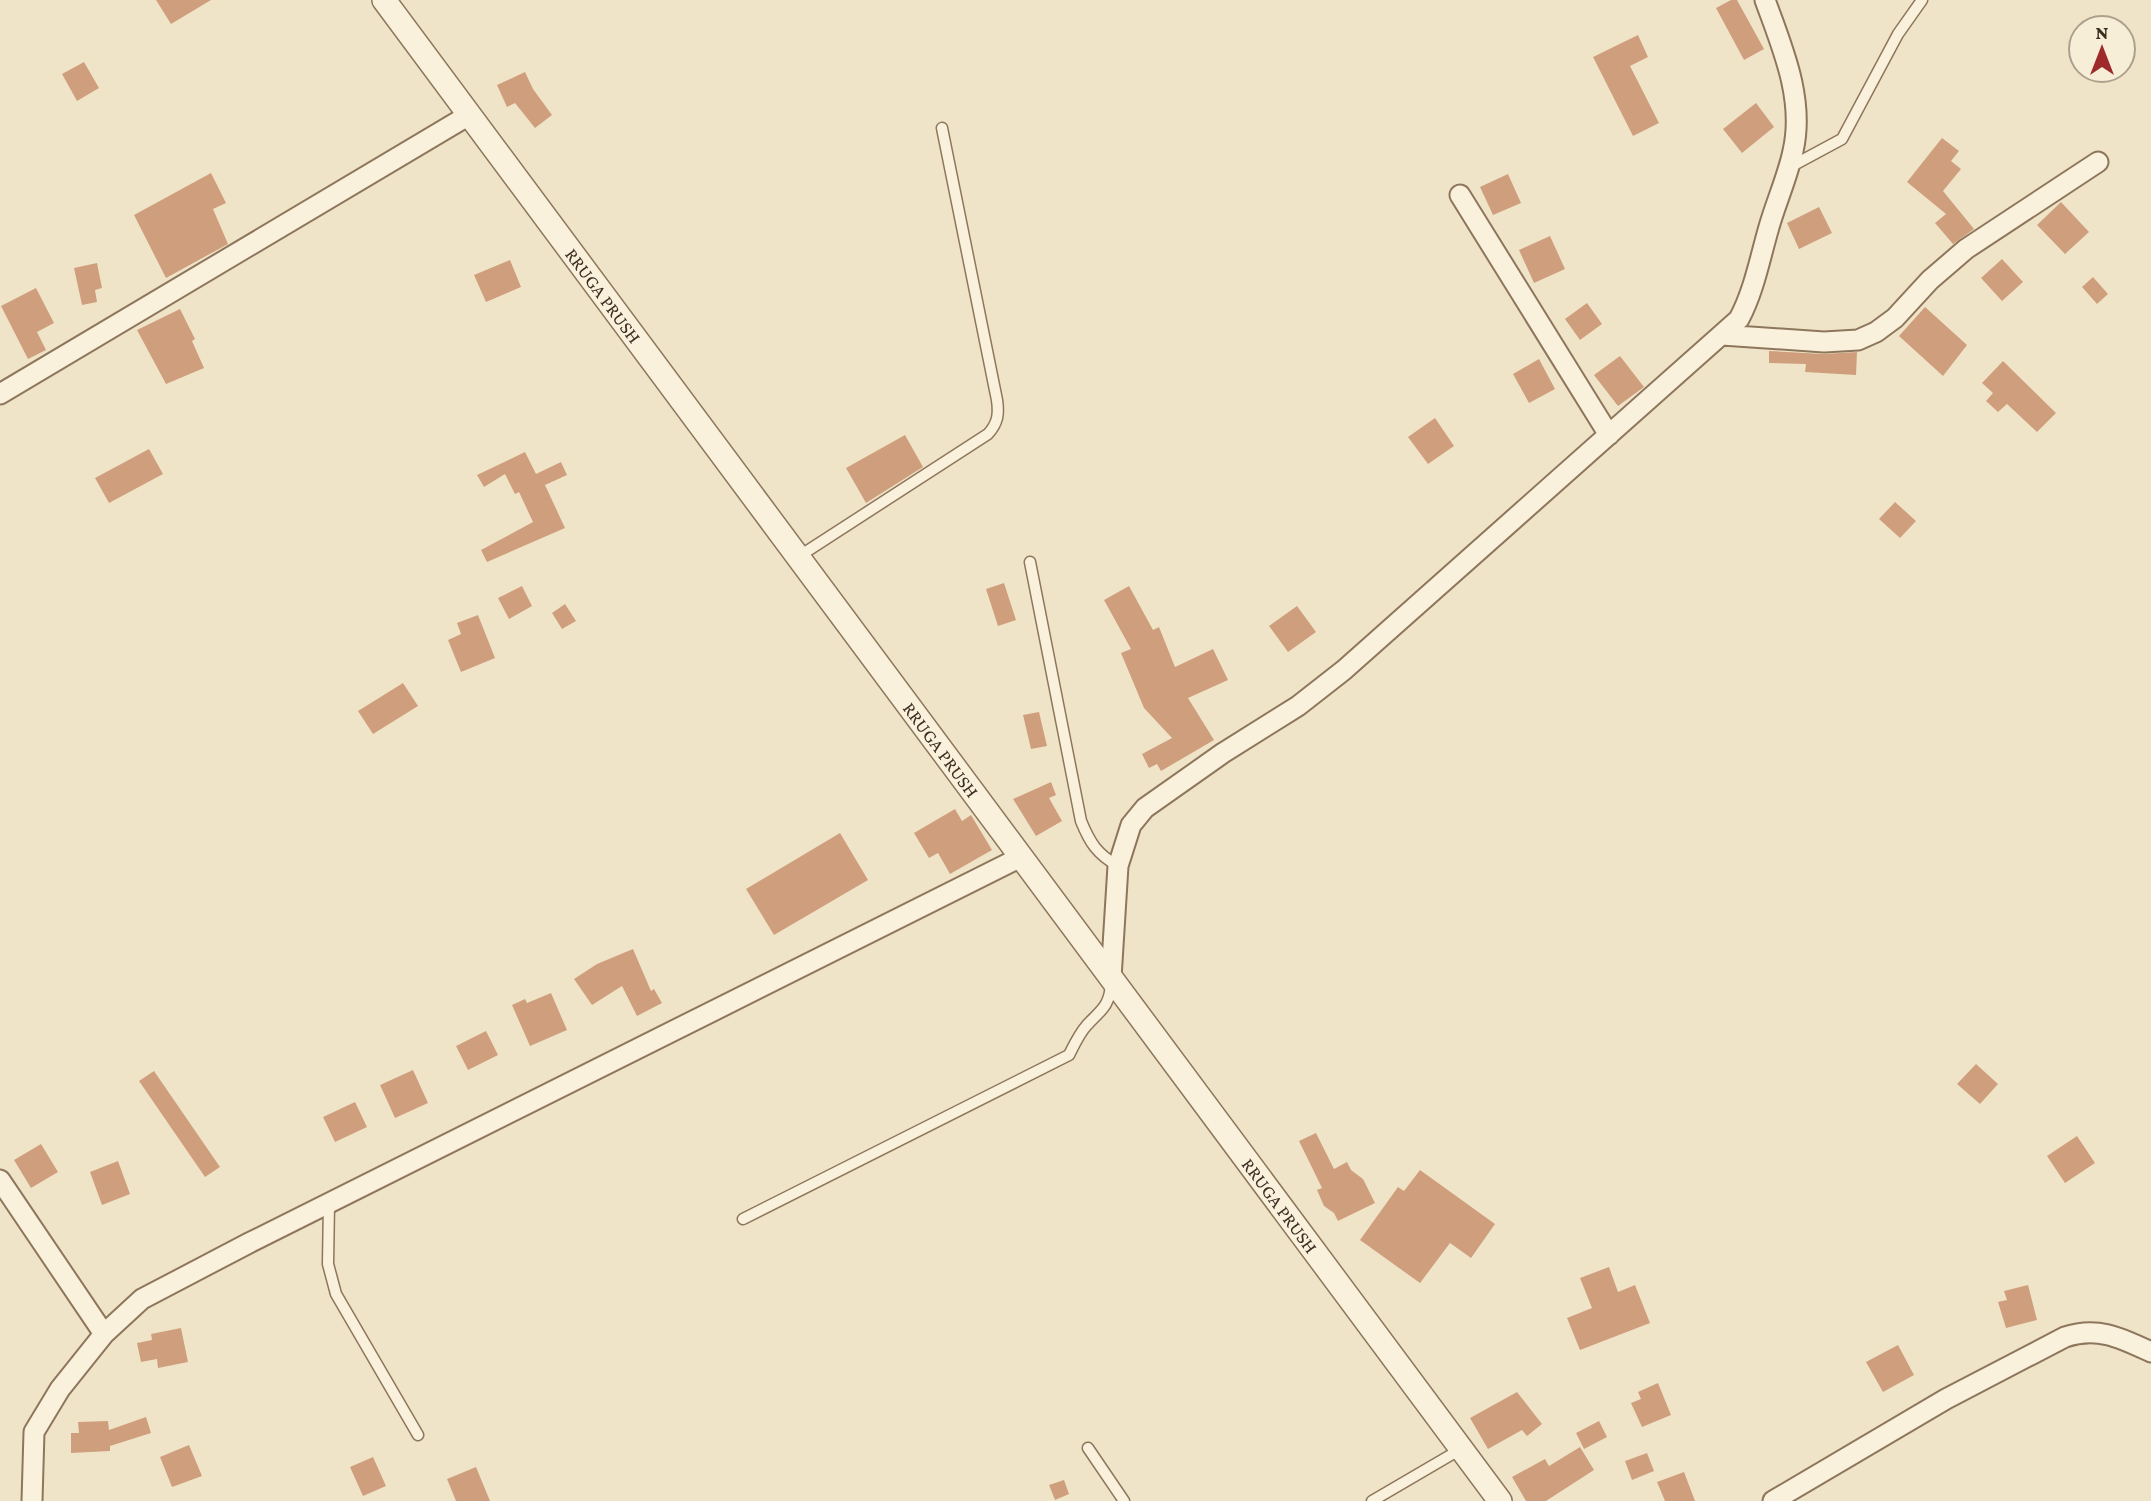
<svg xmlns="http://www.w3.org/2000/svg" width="2151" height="1501" viewBox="0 0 2151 1501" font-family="'Crimson Pro',serif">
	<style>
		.building { fill: #cf9f7d }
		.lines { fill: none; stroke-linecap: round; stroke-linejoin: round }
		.service-casing { stroke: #8d765c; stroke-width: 13 }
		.minor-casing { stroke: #8d765c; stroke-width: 23 }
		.tertiary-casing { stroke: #8d765c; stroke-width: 26 }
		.service { stroke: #faf1dc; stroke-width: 10 }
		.minor { stroke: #faf1dc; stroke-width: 19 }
		.tertiary { stroke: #faf1dc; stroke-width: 23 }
		.labels { text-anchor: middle; stroke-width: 6; stroke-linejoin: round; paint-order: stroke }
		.street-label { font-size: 19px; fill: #3d2e20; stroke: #f7eed8 }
	</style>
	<rect width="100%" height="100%" fill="#f0e4c8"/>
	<path class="building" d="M156 0H211L171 24Z
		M1731 0H1737L1764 49 1744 60 1716 8Z
		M1638 35 1648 57 1630 66 1659 123 1633 136 1593 57Z
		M84 62 99 88 77 101 62 74Z
		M525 72 533 89 552 115 535 128 515 103 507 107 497 85Z
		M1756 103 1774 127 1742 153 1723 129Z
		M1942 138 1959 151 1951 161 1961 169 1943 191 1974 229 1953 244 1935 223 1946 214 1907 182Z
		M211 173 226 203 213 209 228 244 166 278 134 215Z
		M1508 174 1521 203 1493 215 1480 187Z
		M2061 202 2089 232 2065 254 2037 225Z
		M1819 207 1832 233 1799 249 1787 223Z
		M1550 236 1565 269 1534 283 1519 250Z
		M2002 259 2023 282 2002 301 1981 278Z
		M510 260 521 287 486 302 474 275Z
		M97 263 102 288 95 290 97 302 82 305 74 268Z
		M2093 277 2108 294 2097 304 2082 287Z
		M36 288 54 323 37 332 46 350 28 359 1 306Z
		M1587 303 1602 324 1580 340 1565 319Z
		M1925 307 1967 345 1943 376 1899 336Z
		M180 309 195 339 192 341 204 368 166 384 137 330Z
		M1769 351 1823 354 1857 352 1856 375 1805 372 1806 364 1769 363Z
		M1620 356 1644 387 1618 406 1594 375Z
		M1539 359 1555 389 1529 403 1513 374Z
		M2003 361 2056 413 2037 432 2007 404 1998 412 1986 401 1993 393 1982 383Z
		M1435 418 1454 446 1428 464 1408 437Z
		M905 435 923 467 866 503 846 468Z
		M149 449 163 474 109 503 95 478Z
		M525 452 536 474 561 462 567 475 545 485 565 528 487 562 481 550 533 522 519 492 515 494 505 474 484 487 477 475Z
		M1895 502 1916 521 1900 538 1879 519Z
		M1004 583 1016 620 998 626 986 589Z
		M522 586 532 606 509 619 498 598Z
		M1129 586 1153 630 1159 627 1175 667 1213 649 1228 680 1188 698 1214 740 1161 771 1157 764 1149 768 1142 754 1172 738 1144 708 1121 653 1131 649 1104 600Z
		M565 604 576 621 562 629 552 613Z
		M1297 606 1316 632 1288 652 1269 626Z
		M478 615 495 658 461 672 448 640 461 634 457 623Z
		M403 683 418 706 373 734 358 711Z
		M1039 712 1047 746 1031 749 1023 715Z
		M1051 782 1056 795 1049 798 1062 821 1036 836 1013 799Z
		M955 809 962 821 971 815 992 850 950 874 938 853 929 858 914 833Z
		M840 833 868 880 774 935 746 889Z
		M633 949 651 991 654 989 662 1003 637 1016 622 986 592 1005 574 979 597 964Z
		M551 993 567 1030 530 1046 512 1005 525 999 527 1003Z
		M486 1031 498 1055 468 1070 456 1046Z
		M1976 1064 1998 1084 1980 1104 1957 1084Z
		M413 1070 428 1103 395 1118 380 1085Z
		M154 1071 220 1167 205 1177 139 1081Z
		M355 1102 367 1127 335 1142 323 1117Z
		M1316 1133 1334 1169 1347 1162 1351 1170 1363 1179 1375 1203 1338 1221 1334 1213 1324 1206 1317 1190 1322 1188 1299 1141Z
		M2077 1136 2095 1163 2065 1183 2047 1156Z
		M41 1144 58 1172 31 1188 14 1160Z
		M118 1161 130 1194 102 1205 90 1172Z
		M1420 1170 1495 1224 1471 1258 1450 1243 1420 1283 1360 1240 1398 1187 1404 1191Z
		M1609 1267 1618 1292 1635 1285 1650 1323 1580 1350 1567 1318 1592 1308 1580 1278Z
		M2028 1285 2037 1320 2006 1328 1998 1302 2007 1300 2004 1291Z
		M181 1328 188 1362 158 1368 157 1359 141 1362 137 1343 152 1340 151 1334Z
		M1898 1345 1914 1375 1883 1392 1866 1362Z
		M1658 1383 1671 1415 1642 1427 1631 1403 1641 1399 1638 1392Z
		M1517 1392 1542 1424 1527 1436 1522 1430 1488 1449 1470 1418Z
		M146 1417 151 1433 110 1446V1451L71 1453V1433H79L78 1422 108 1421 109 1430Z
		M1599 1421 1607 1437 1584 1449 1576 1433Z
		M189 1445 202 1476 172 1487 160 1457Z
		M1580 1447 1594 1470 1546 1501H1526L1512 1477 1545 1459 1549 1466Z
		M1647 1453 1654 1471 1632 1480 1625 1461Z
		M373 1457 386 1486 363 1496 350 1467Z
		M476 1467 490 1501H456L447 1479Z
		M1684 1472 1695 1501H1665L1657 1482Z
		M1064 1480 1069 1494 1055 1500 1049 1485Z"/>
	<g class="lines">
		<g class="service-casing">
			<path id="service" d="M1790 167 1842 139 1898 34 1922 0
				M798 557 988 434C998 423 999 414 997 400L942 128
				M1030 562 1081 821C1090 843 1097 854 1118 866
				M329 1203 328 1264 336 1294 418 1435
				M743 1219 1069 1055C1074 1045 1079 1034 1087 1025 1101 1010 1110 1006 1111 983
				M1088 1448 1124 1501
				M1372 1501 1461 1449"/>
		</g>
		<g class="minor-casing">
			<path id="minor" d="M1460 195 1609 435
				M1722 335 1824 342 1858 340 1876 332 1895 318 1930 280 1966 249 2098 162
				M0 394 469 115
				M1111 978 1118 866 1131 825 1145 808 1223 753 1298 706 1344 670 1739 319C1754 291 1760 258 1769 227 1776 202 1788 176 1793 151 1805 99 1782 47 1765 0
				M0 1180 104 1334 142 1299 249 1243 1021 857
				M32 1501 34 1432 60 1389 104 1334
				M1773 1501 1946 1399 2065 1337C2098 1326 2121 1338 2151 1352"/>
		</g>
		<g class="tertiary-casing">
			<g id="tertiary">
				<path id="s1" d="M384 0 1500 1501"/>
			</g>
		</g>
		<use href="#service" class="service"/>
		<use href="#minor" class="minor"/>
		<use href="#tertiary" class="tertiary"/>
	</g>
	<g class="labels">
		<g class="street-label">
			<text dy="7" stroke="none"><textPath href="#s1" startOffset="368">RRUGA PRUSH</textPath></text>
			<text dy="7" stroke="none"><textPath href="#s1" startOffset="934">RRUGA PRUSH</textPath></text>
			<text dy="7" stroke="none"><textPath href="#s1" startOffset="1502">RRUGA PRUSH</textPath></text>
		</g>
	</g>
	<g transform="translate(2102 49)"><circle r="33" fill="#f7eed8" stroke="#ada18e" stroke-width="2"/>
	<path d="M0-5L12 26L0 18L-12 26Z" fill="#9e2a2b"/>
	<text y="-10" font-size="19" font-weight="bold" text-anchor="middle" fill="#3d2e20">N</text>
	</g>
</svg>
